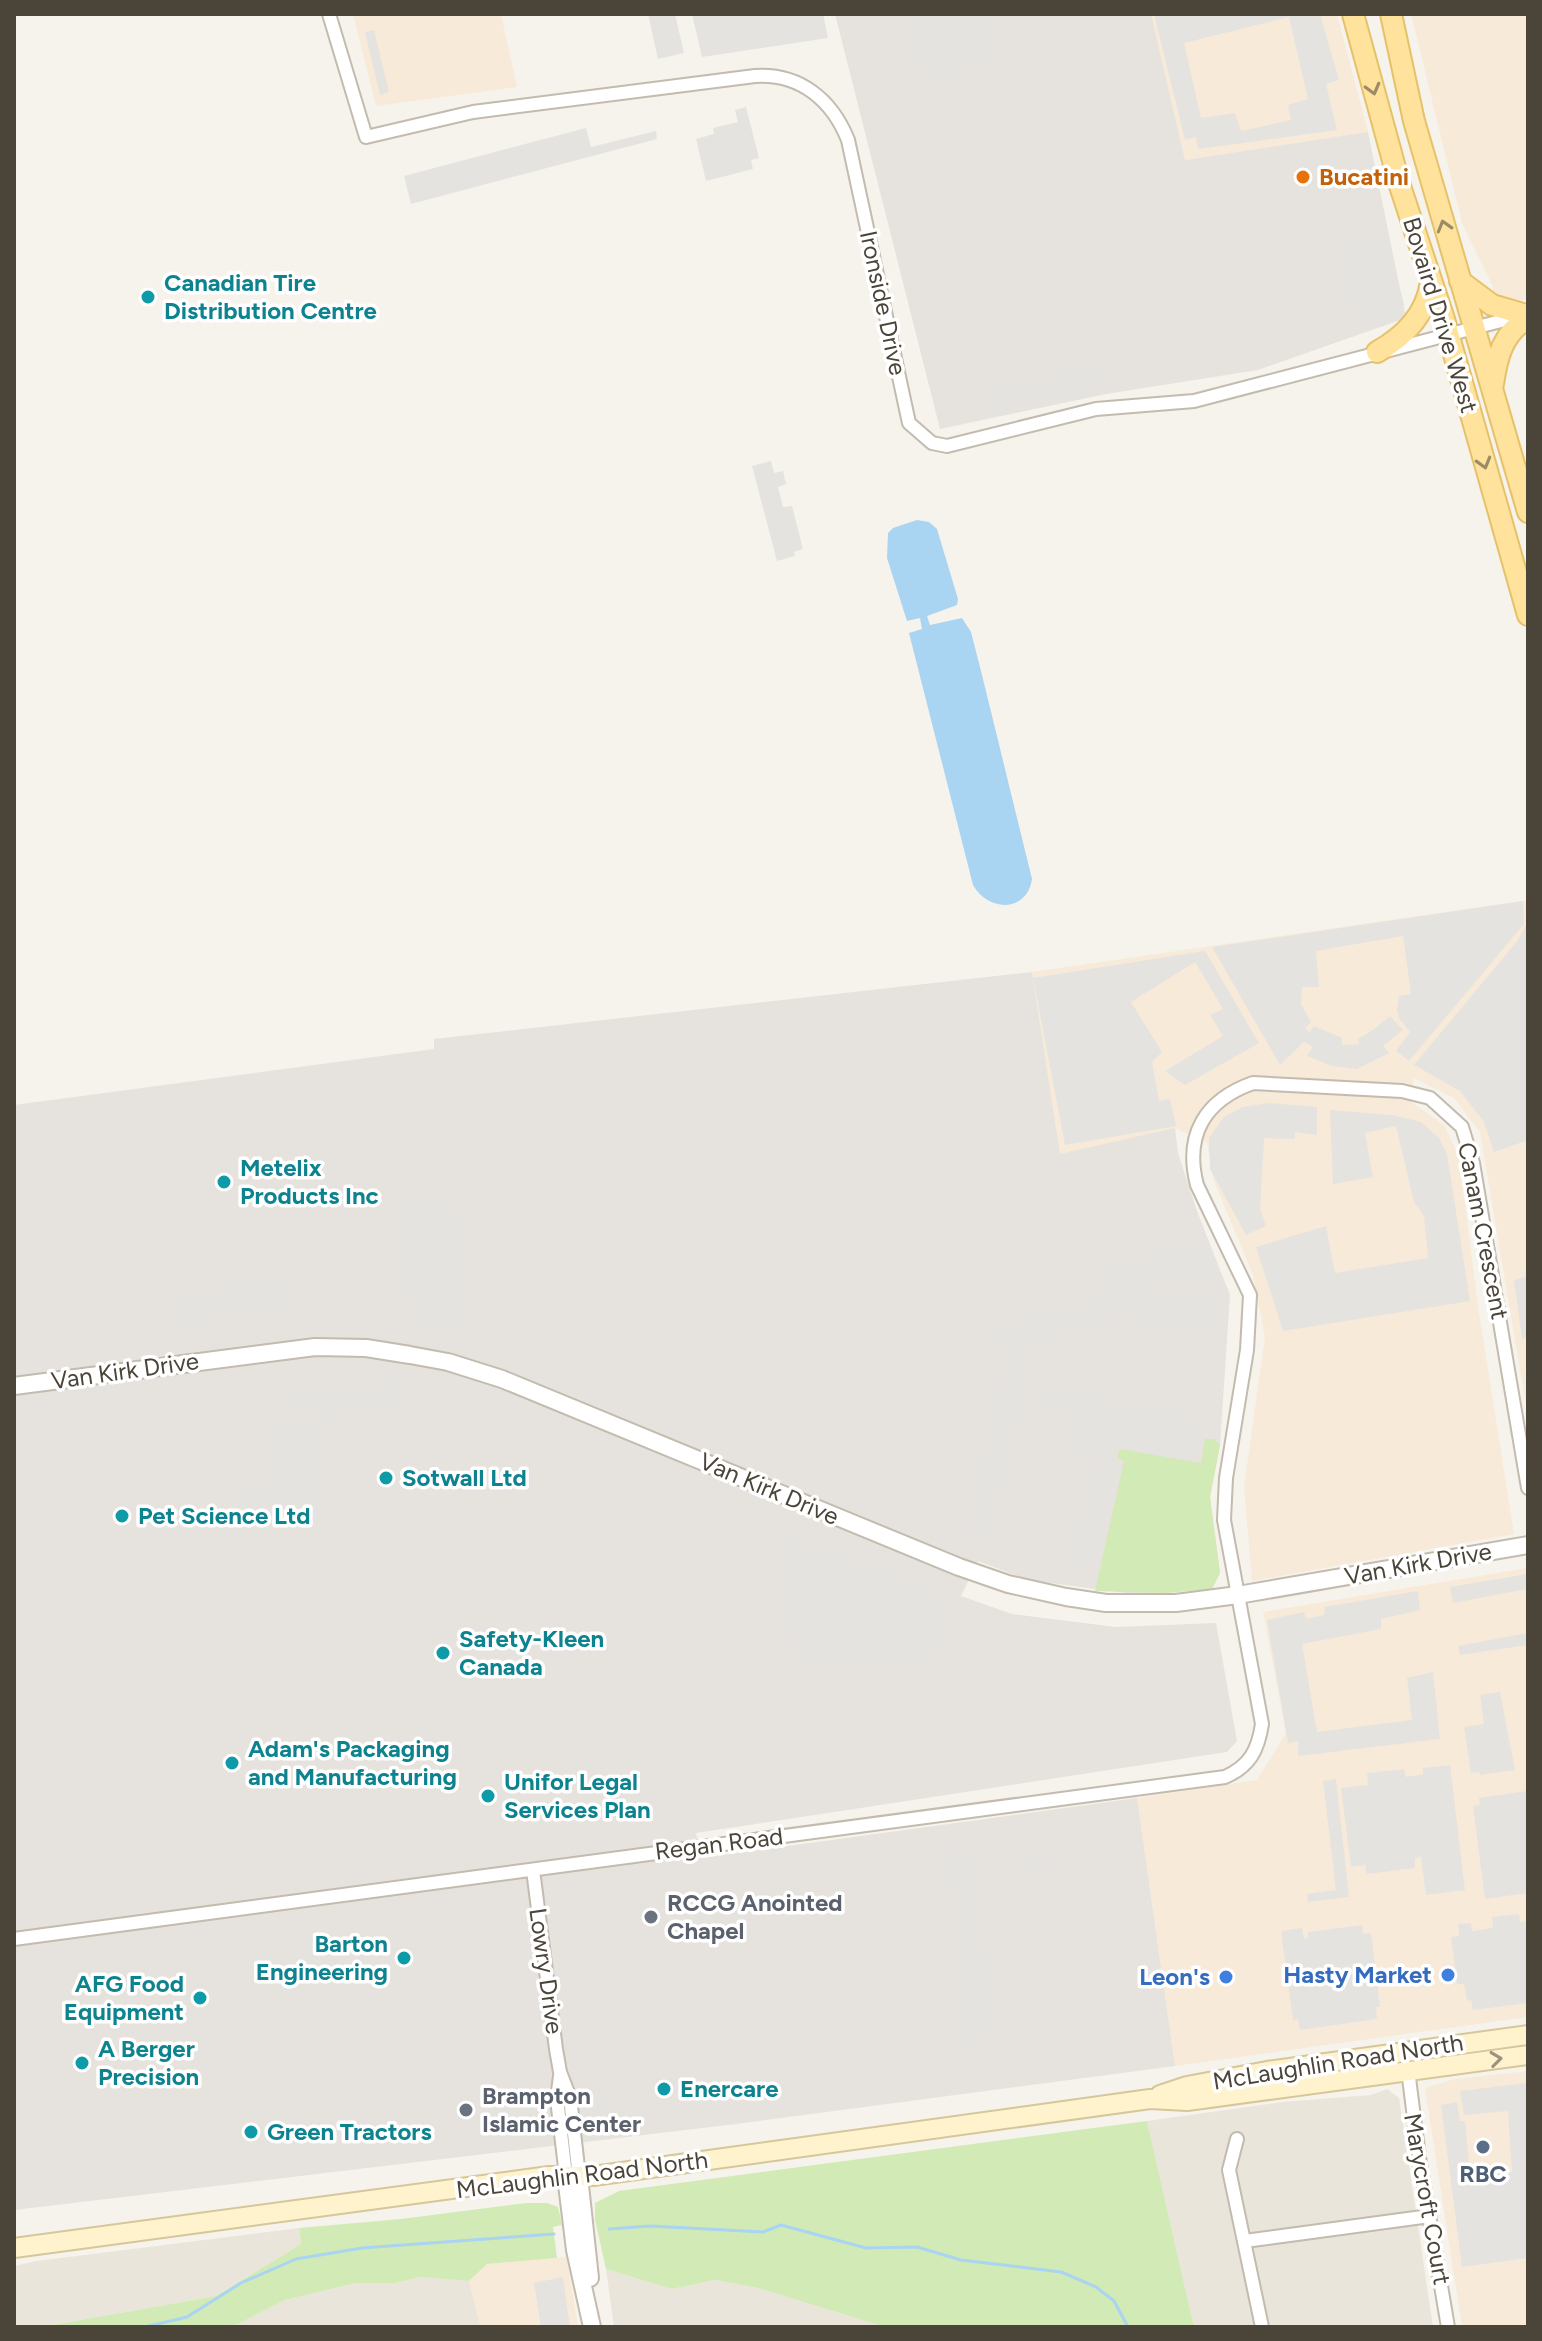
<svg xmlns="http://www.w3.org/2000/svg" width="1542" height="2341" viewBox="0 0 1542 2341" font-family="Figtree,sans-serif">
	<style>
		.residential { fill: #eae5da }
		.commercial { fill: #f7ead8 }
		.industrial { fill: #e6e2dd }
		.green { fill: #d2eab5 }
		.parking { fill: #e5e3e0; fill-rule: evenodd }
		.water { fill: #a9d4f2 }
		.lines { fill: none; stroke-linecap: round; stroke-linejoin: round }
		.stream { stroke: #a9d4f2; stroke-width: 3 }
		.minor-casing { stroke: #c2bbae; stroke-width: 16 }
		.tertiary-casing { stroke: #c2bbae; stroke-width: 20 }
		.secondary-casing { stroke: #d6c79b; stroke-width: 22 }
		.primary-casing { stroke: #e6c16a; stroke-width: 24 }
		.minor { stroke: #fff; stroke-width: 12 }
		.tertiary { stroke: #fff; stroke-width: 16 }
		.secondary { stroke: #fff3cd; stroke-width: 18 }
		.primary { stroke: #ffe39c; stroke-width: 20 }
		.oneway { stroke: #9c8c66 }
		.oneway2 { stroke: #9c937c }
		.food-dot { fill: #e8710a; stroke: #fff; stroke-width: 3 }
		.culture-dot { fill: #0f9aa8; stroke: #fff; stroke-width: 3 }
		.worship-dot { fill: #6b7280; stroke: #fff; stroke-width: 3 }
		.shop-dot { fill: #3f7fe0; stroke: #fff; stroke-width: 3 }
		.service-dot { fill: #5c6f8a; stroke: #fff; stroke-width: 3 }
		.labels { text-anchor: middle; stroke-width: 7; stroke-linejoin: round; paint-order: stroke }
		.food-label { font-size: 24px; font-weight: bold; fill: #c56008; stroke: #fff; text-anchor: start }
		.culture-label { font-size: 24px; font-weight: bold; fill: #0d838f; stroke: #fff; text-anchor: start }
		.street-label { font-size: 24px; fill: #4b4439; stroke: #fff }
		.worship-label { font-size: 24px; font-weight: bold; fill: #5b616d; stroke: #fff; text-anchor: start }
		.shop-label { font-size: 24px; font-weight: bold; fill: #366cbe; stroke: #fff; text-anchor: end }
		.service-label { font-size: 24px; font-weight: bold; fill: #4e5e75; stroke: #fff }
	</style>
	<rect width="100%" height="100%" fill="#f6f3ec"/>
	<path class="residential" d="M1387 2089 1399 2098 1433 2327H1194L1147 2121 1283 2102 1371 2095Z
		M299 2228 301 2244 216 2296 41 2327H14V2266L37 2261Z
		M606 2269 672 2289 715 2280 758 2288 885 2327H614Z
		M420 2277 469 2281 481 2327H232L285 2300 356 2283H395Z"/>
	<path class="commercial" d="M353 14H501L517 87 376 106Z
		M1151 14H1337L1368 132 1185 160Z
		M1411 14H1528V299L1516 301 1493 295V287L1462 223Z
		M1528 900V1418L1480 1132 1454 1098 1414 1078 1411 1102 1444 1125 1459 1157 1478 1306 1514 1534 1252 1581 1244 1487 1265 1337 1253 1275 1214 1181 1207 1143 1175 1128 1060 1155 1032 972Z
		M1528 1568V2017L1175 2066 1137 1798 1257 1780 1286 1733 1263 1612Z
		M1528 2071V2327H1462L1425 2088 1455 2079Z
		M567 2257 578 2327H481L469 2281 487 2264Z"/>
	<path class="industrial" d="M835 14H1151L1185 160 1368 132 1406 318 1258 370 1106 394 940 429Z
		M1032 972 1060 1154 1175 1128 1178 1153 1197 1211 1230 1295 1220 1445 1210 1497 1220 1573 1212 1589 1133 1594 1028 1580 978 1561 961 1596 1012 1614 1116 1627 1216 1623 1237 1741 1227 1752 696 1833 701 1858 1137 1798 1175 2066 736 2124 14 2210V1105L434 1049V1039Z"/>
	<path class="green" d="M1205 1439H1214L1220 1445 1210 1497 1220 1573 1212 1589 1167 1593 1095 1591 1124 1461 1117 1458 1120 1449 1201 1463Z
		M1147 2121 1194 2327H885L758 2288 715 2280 672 2289 606 2269 595 2220V2203L619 2191Z
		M526 2203H547L558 2207 562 2225 553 2227 557 2258 487 2264 469 2281 420 2277 395 2283H356L285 2300 232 2327H41L216 2296 301 2244 299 2228 401 2219Z"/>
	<path class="parking" d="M648 14H675L684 53 658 59Z
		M692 14H823L828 38 702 57Z
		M904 14H988L1001 62 922 79Z
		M1154 14H1320L1339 80 1326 84 1337 130 1198 149 1196 137 1185 140ZM1289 17 1308 99 1288 105 1291 120 1241 131 1235 113 1201 118 1184 43Z
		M374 30 389 92 380 95 365 32Z
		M746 107 759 158 751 160 753 169 706 181 696 139 714 134 713 128 738 122 735 110Z
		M586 128 591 147 656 131 657 139 411 204 404 176Z
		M1384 232 1404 304 1401 313 1366 325 1352 311 1332 247Z
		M1102 365 1107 387 995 412 990 391Z
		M771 461 774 473 783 471 786 484 778 487 783 507 792 506 803 549 794 552 795 556 777 561 752 466Z
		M1523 901 1524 924 1409 1061 1396 1051 1410 1032 1399 1018 1397 1009 1399 996 1411 994 1403 936 1316 951 1319 987H1302L1301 1004 1311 1022 1305 1028 1309 1032 1314 1026 1342 1038V1045L1359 1044 1358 1039 1373 1030 1390 1016 1403 1030 1383 1046 1389 1053 1357 1069 1332 1066 1307 1056 1313 1047 1304 1042 1280 1065 1212 947Z
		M1528 921V1140L1494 1152 1484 1122 1460 1091 1414 1065 1518 940Z
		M1205 951 1259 1043 1185 1085 1165 1071 1223 1036 1210 1015 1223 1009 1195 962 1131 1002 1162 1052 1152 1062 1159 1101 1170 1099 1176 1126 1065 1145 1033 978Z
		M1269 1103 1317 1107V1135L1295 1132V1139L1264 1138 1260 1208 1266 1226 1246 1235 1210 1169 1209 1138 1224 1117 1243 1107Z
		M1330 1110 1392 1115 1421 1122 1439 1138 1447 1154 1470 1301 1283 1331 1256 1247 1326 1226 1335 1273 1428 1258 1424 1216 1414 1202 1396 1126 1365 1133 1373 1177 1333 1184Z
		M453 1196 472 1334 412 1327 408 1295 400 1296 390 1202Z
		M1206 1240 1225 1295 1190 1275 1099 1292 1095 1268Z
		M1528 1276V1337L1522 1339 1514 1280Z
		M287 1279 290 1311 180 1324 176 1292Z
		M1146 1286 1219 1305 1213 1331 1175 1321 1172 1328 1114 1312 1106 1335 1081 1330 1024 1340 1014 1386 1042 1392 1045 1381 1069 1387 1065 1405 1022 1398 983 1547 964 1542 1004 1363 996 1324 1090 1302 1091 1306 1100 1302 1099 1298Z
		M405 1381 409 1405 316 1420 315 1412 285 1416 283 1400Z
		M1073 1391 1205 1419 1196 1460 1113 1442 1110 1456 1065 1446 1072 1411 1078 1412 1079 1409 1070 1407Z
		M314 1427 324 1521 240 1531 235 1486 275 1481 270 1432Z
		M1094 1458 1118 1463 1096 1565 1071 1560Z
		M780 1533 949 1597 951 1654 794 1670Z
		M1528 1574V1589L1453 1603 1450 1587Z
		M1418 1591 1420 1610 1381 1619V1629L1302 1644 1317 1732 1412 1720 1407 1678 1433 1672 1440 1739 1298 1756V1741L1288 1743 1267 1620 1304 1612 1306 1619 1324 1615 1325 1607Z
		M1528 1633V1645L1460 1655 1458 1646Z
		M1500 1692 1515 1770 1480 1775 1479 1772 1471 1773 1464 1727 1484 1724 1480 1695Z
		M1450 1765 1465 1890 1426 1895 1421 1857 1415 1858V1868L1367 1874 1365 1865 1351 1867 1341 1788 1368 1785 1367 1773 1404 1769 1406 1777 1423 1774V1768Z
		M1336 1779 1349 1897 1308 1902 1307 1894 1336 1890 1323 1781Z
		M1528 1791V1893L1485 1899 1473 1806 1480 1805 1479 1798Z
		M966 1844 972 1899 978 1898 992 2024 980 2026 985 2067 970 2069 946 1846Z
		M1113 1846 1114 1854 1019 1868 1018 1859Z
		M1519 1914 1520 1922 1527 1921 1528 1932V1972L1526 1973 1528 2003 1473 2010 1471 2000 1467 2001 1464 1984H1457L1451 1937 1459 1936 1458 1924 1471 1923 1472 1931 1493 1928 1492 1917Z
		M1362 1925 1363 1934 1371 1933 1380 2007H1376L1377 2019 1300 2030 1298 2019 1293 2020 1281 1931 1302 1928 1304 1939 1308 1938V1932Z
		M1528 2083V2258L1462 2267 1441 2105 1457 2102 1460 2121H1465L1470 2175 1512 2172 1508 2111 1464 2115 1460 2091Z
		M605 2088 608 2121 598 2122 595 2089Z
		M563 2277 570 2327H541L534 2283Z"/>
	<path class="water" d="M917 520 929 522 937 529 958 599 957 605 927 616 930 625 962 618 971 632 982 675 1032 879C1027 913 988 912 973 885L909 633 922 629 920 618 907 621 887 558 888 533 893 528Z"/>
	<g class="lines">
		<path class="stream" d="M609 2229 650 2226 763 2232 781 2225 866 2248 917 2247 961 2260 1061 2272 1096 2287 1114 2301 1128 2327
			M145 2327 187 2317 241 2283 296 2259 362 2248 554 2234"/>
		<g class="minor-casing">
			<path id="minor" d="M329 14 366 137 473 112 755 76C800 73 832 100 848 140L909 423 932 443 947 446 1096 409 1194 401 1520 316
				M533 1870 556 2049 560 2072 570 2098 579 2176
				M14 1939 1225 1777C1250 1766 1258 1750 1262 1724L1224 1520 1226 1478 1247 1350 1250 1295 1197 1185C1184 1135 1205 1100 1253 1083L1402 1091 1430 1098 1462 1127 1473 1163 1528 1488
				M1408 2070 1419 2157 1448 2327
				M560 2076 557 2099 566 2176
				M1237 2139 1229 2170 1262 2327
				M1245 2241 1430 2216"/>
		</g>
		<g class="tertiary-casing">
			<path id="tertiary" d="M14 1386 315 1347 366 1348 410 1355 448 1362 502 1379 959 1567 1008 1584 1066 1597 1106 1603H1176L1238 1595 1528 1545
				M566 2176 575 2250 592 2327
				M579 2176 590 2278"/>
		</g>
		<g class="secondary-casing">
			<path id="secondary" d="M1160 2095 1187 2086 1267 2071 1528 2035
				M14 2248 549 2176H593L1150 2099 1187 2101 1528 2055"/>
		</g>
		<g class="primary-casing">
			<path id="primary" d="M1353 14 1400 186 1444 319 1528 615
				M1391 14 1414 121 1528 512
				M1460 281 1492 305 1526 315
				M1377 352C1405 336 1426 315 1431 282
				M1493 384C1497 356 1503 333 1528 318"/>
		</g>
		<use href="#minor" class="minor"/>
		<use href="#tertiary" class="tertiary"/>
		<use href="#secondary" class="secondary"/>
		<use href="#primary" class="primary"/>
	</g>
	<defs><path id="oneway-chevron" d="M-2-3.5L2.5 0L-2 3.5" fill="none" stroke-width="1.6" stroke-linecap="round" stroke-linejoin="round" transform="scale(2)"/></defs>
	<g class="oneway">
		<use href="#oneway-chevron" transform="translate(1373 89) rotate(75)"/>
		<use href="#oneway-chevron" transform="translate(1444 226) rotate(-106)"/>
		<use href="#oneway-chevron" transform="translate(1484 463) rotate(74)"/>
	</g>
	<use class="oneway2" href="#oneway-chevron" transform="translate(1496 2059) rotate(-7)"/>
	<circle class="food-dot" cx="1303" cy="177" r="8"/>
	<g class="culture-dot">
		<circle cx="148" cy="297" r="8"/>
		<circle cx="224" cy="1182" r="8"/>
		<circle cx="386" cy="1478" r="8"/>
		<circle cx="122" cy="1516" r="8"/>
		<circle cx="443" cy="1653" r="8"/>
		<circle cx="232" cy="1763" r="8"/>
		<circle cx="488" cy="1796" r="8"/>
		<circle cx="404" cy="1958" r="8"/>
		<circle cx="200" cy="1998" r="8"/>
		<circle cx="82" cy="2063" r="8"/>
		<circle cx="664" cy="2089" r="8"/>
		<circle cx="251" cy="2132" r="8"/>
	</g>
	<g class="worship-dot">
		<circle cx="651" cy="1917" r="8"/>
		<circle cx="466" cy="2110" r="8"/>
	</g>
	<g class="shop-dot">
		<circle cx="1448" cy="1975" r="8"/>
		<circle cx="1226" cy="1977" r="8"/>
	</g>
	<circle class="service-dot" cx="1483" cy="2147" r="8"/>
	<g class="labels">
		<g class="food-label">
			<text x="1319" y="185">Bucatini</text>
		</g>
		<g class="culture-label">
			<text x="164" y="291">Canadian Tire<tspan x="164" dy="28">Distribution Centre</tspan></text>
			<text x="240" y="1176">Metelix<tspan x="240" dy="28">Products Inc</tspan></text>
			<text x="402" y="1486">Sotwall Ltd</text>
			<text x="138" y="1524">Pet Science Ltd</text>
			<text x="459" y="1647">Safety-Kleen<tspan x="459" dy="28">Canada</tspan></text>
			<text x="248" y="1757">Adam's Packaging<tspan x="248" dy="28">and Manufacturing</tspan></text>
			<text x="504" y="1790">Unifor Legal<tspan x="504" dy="28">Services Plan</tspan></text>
			<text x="388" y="1952" text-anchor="end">Barton<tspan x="388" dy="28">Engineering</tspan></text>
			<text x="184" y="1992" text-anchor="end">AFG Food<tspan x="184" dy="28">Equipment</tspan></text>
			<text x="98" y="2057">A Berger<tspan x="98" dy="28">Precision</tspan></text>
			<text x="680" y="2097">Enercare</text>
			<text x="267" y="2140">Green Tractors</text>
		</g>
		<g class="street-label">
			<text transform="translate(883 303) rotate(78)" y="8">Ironside Drive</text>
			<text transform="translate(1440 315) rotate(73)" y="8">Bovaird Drive West</text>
			<text transform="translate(1483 1231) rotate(79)" y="8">Canam Crescent</text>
			<text transform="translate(125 1371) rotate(-8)" y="8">Van Kirk Drive</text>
			<text transform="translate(769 1489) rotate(23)" y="8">Van Kirk Drive</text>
			<text transform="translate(1418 1564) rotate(-10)" y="8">Van Kirk Drive</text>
			<text transform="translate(719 1844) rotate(-7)" y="8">Regan Road</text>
			<text transform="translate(546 1971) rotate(82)" y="8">Lowry Drive</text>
			<text transform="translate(1338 2062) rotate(-9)" y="8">McLaughlin Road North</text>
			<text transform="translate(582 2175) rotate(-7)" y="8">McLaughlin Road North</text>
			<text transform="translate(1427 2199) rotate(80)" y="8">Marycroft Court</text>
		</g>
		<g class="worship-label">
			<text x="667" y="1911">RCCG Anointed<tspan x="667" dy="28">Chapel</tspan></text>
			<text x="482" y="2104">Brampton<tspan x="482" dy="28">Islamic Center</tspan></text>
		</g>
		<g class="shop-label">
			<text x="1432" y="1983">Hasty Market</text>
			<text x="1210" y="1985">Leon's</text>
		</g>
		<g class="service-label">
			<text x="1483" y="2182">RBC</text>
		</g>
	</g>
	<rect width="1542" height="2341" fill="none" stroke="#4b4439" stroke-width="32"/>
</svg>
